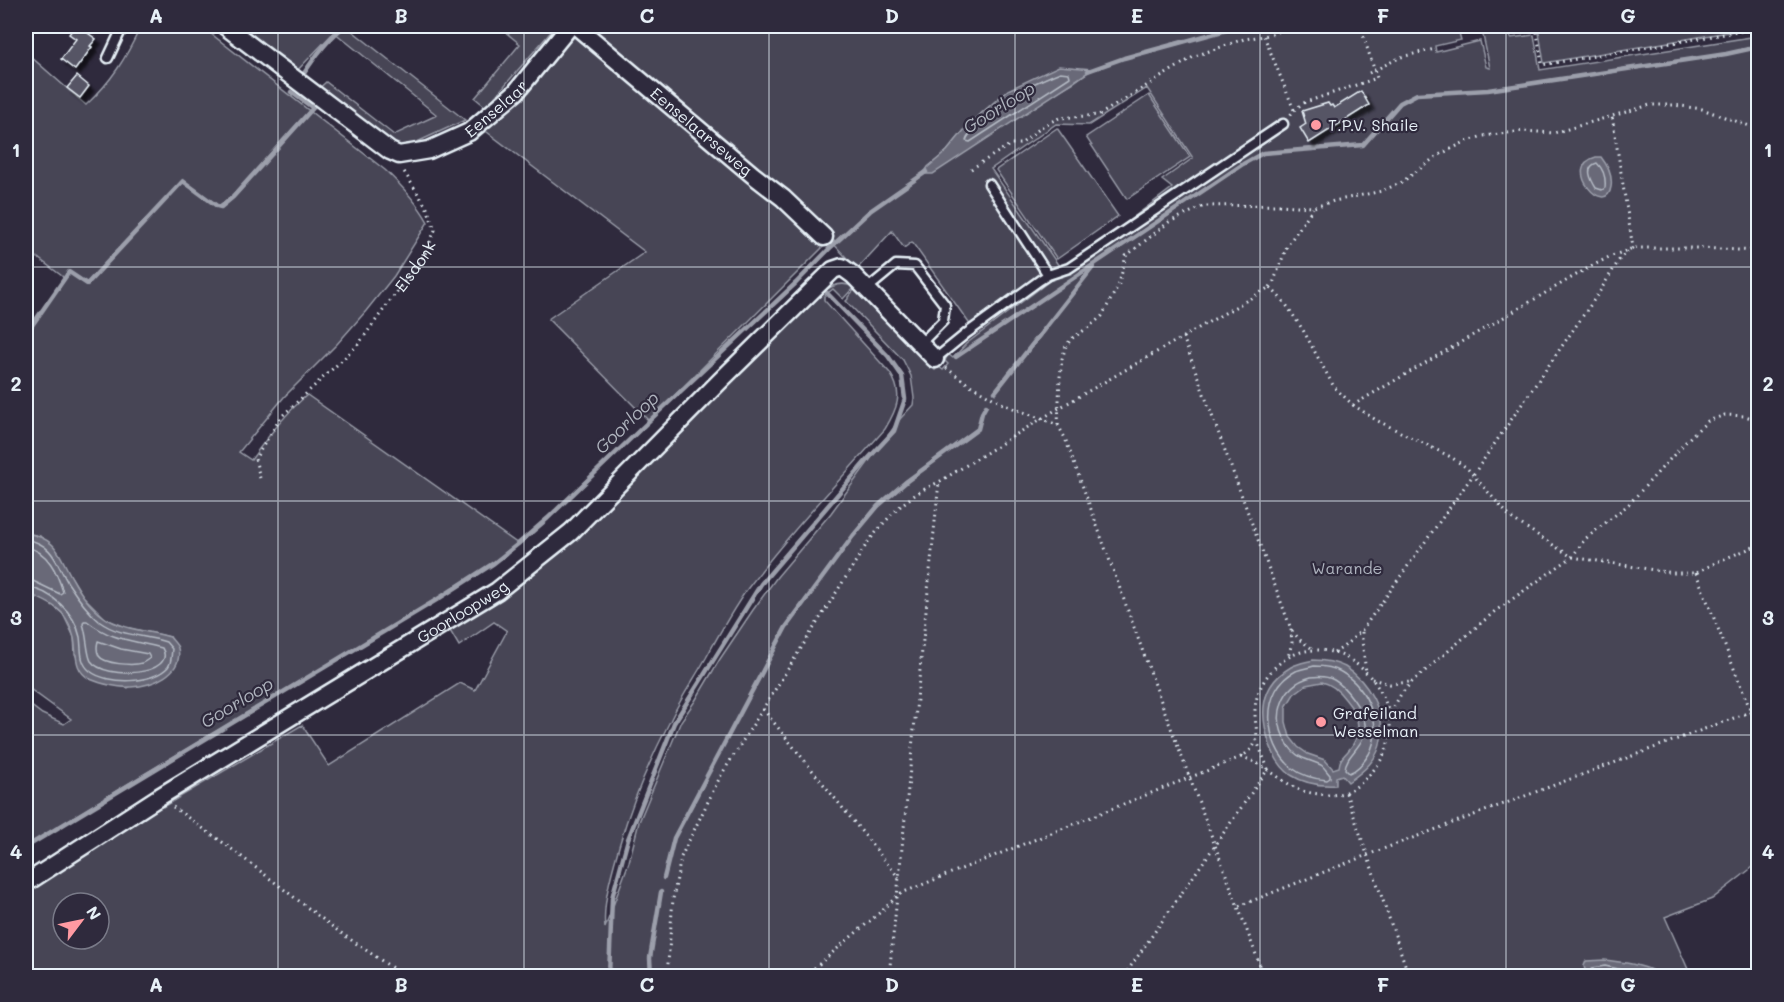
<svg xmlns="http://www.w3.org/2000/svg" width="1784" height="1002" viewBox="0 0 1784 1002" font-family="Mali,sans-serif">
	<style>
		.green { fill: #464455; stroke: #979aa6; stroke-width: 1.5; fill-rule: evenodd }
		.water { fill: #696978; stroke: #9c9fab; stroke-width: 1.5; fill-rule: evenodd }
		.lines { fill: none; stroke-linecap: round; stroke-linejoin: round }
		.shore { stroke: #b5bbc5; stroke-width: 1.5 }
		.stream { stroke: #9c9fab; stroke-width: 4.5 }
		.building { fill: #575565; stroke: #e8f1f8; stroke-width: 1.5; filter: url(#shadow) }
		.service-casing { stroke: #e8f1f8; stroke-width: 13 }
		.minor-casing { stroke: #e8f1f8; stroke-width: 21 }
		.path { stroke: #e8f1f8; stroke-width: 3; stroke-dasharray: 1.5 4.5; stroke-linecap: butt }
		.service { stroke: #2f2a3d; stroke-width: 8 }
		.minor { stroke: #2f2a3d; stroke-width: 16 }
		.grid { fill: none; stroke: #e8f1f8; stroke-width: 1.5; stroke-opacity: 0.55 }
		.poi-dot { fill: #ff9aa2; stroke: #2f2a3d; stroke-width: 2 }
		.labels { text-anchor: middle; stroke-width: 4.5; stroke-linejoin: round; paint-order: stroke }
		.street-label { font-size: 16px; fill: #e8f1f8; stroke: #2f2a3d }
		.poi-label { font-size: 16px; fill: #e8f1f8; stroke: #2f2a3d; text-anchor: start }
		.park-label { font-size: 16px; fill: #afb4bf; stroke: #2f2a3d }
		.water-label { font-size: 18px; font-style: italic; fill: #afb4be; stroke: #2f2a3d }
		.neatline { fill: none; stroke: #e8f1f8; stroke-width: 2 }
		.grid-label { font-size: 20px; text-anchor: middle; font-weight: bold; fill: #e8f1f8 }
	</style>
	<defs>
		<filter id="shadow"><feDropShadow dx="5" dy="5" stdDeviation="1.5" flood-color="#0009"/></filter>
	</defs>
	<rect width="100%" height="100%" fill="#2f2a3d"/>
	<filter id="ink" filterUnits="userSpaceOnUse"><feTurbulence type="fractalNoise" baseFrequency=".0167" numOctaves="2"/><feDisplacementMap in="SourceGraphic" scale="12" xChannelSelector="R" yChannelSelector="G"/><feConvolveMatrix kernelMatrix="1 2 1 2 8 2 1 2 1" color-interpolation-filters="sRGB"/></filter>
	<g filter="url(#ink)">
		<path class="green" d="M141 26H201L385 170C402 186 417 202 428 222L394 276 366 311 337 344 284 397 239 452 251 460C268 436 285 414 307 395L518 544 494 563 438 599 126 785 33 842 26 851V702L42 714 64 724 71 719 26 686V592L50 603 63 614 74 637 75 654 89 678 109 684 128 688 170 637 126 627 106 619 83 596 72 578 40 536 26 533V336L64 279 62 276 26 249V65L31 57 86 105C112 81 126 58 141 26Z
			M228 26H346L465 120 404 148 393 151 314 93 326 82 394 135 437 115 334 32 292 76Z
			M498 26H556L486 107 475 98 520 44Z
			M587 26H1457L1461 40 1435 46 1436 52 1480 41 1486 67 1490 68 1481 26H1508L1511 38 1534 35 1540 70 1758 36V863L1712 899 1665 917 1691 976H26V894L156 803 163 807 302 725 329 766 460 683 475 690 507 631 494 622 459 646 449 629 681 432 822 292C832 285 843 281 854 287L843 299 833 289 824 296V300L890 373C904 394 897 409 885 429 839 481 790 532 748 588 732 610 719 634 706 658 694 679 680 699 670 721 650 760 632 801 620 843 613 868 602 903 605 928L629 862 639 822 681 721 695 701 720 659 753 610 777 577 831 513 900 419 913 405 914 398 911 376 903 360 846 301 848 299V297L856 288 935 370 939 367 943 370 948 364 945 361 948 354 953 358 966 344 1172 188 1162 180 1193 158 1147 88 1089 125 1056 124 991 169 1059 266 971 326 912 242 904 248 892 231 857 269 830 240ZM1092 69 1074 82 928 167 947 151 970 123 980 116ZM63 903H99V939H63Z
			M1538 26H1752V28L1544 63Z
			M572 35 584 37 752 177 824 246 649 421 548 319 645 252 483 129Z
			M1149 95 1190 157 1127 199 1086 137Z
			M1057 128 1118 216 1057 259 996 170Z"/>
		<path class="water" d="M1059 66 1093 69 933 174H923L928 167 947 151 970 123 1008 90Z
			M1596 157H1601C1608 166 1613 176 1611 187 1606 218 1560 167 1596 157Z
			M26 533C58 539 58 553 72 578 80 593 91 608 104 617 122 630 149 631 170 637 172 640 177 644 178 648 184 674 151 686 131 687 119 688 101 684 90 679 73 670 77 653 74 638 72 630 67 619 62 613 52 602 38 599 26 592Z
			M1313 660C1324 660 1335 662 1345 667 1368 681 1385 712 1381 739 1379 759 1363 772 1348 782L1342 775 1336 777V785C1320 786 1305 784 1291 775 1281 768 1274 756 1270 745 1259 714 1260 685 1291 667 1298 663 1306 662 1313 660ZM1322 682C1332 684 1339 691 1345 699 1359 715 1364 733 1348 751 1343 757 1340 758 1339 767L1333 769 1325 760 1308 754 1298 747 1290 737 1286 722V707L1294 694 1306 685Z
			M1605 960C1620 962 1650 965 1660 976H1590L1586 974 1584 966 1586 961Z"/>
		<g class="lines">
			<path class="shore" d="M1060 72 1069 73 1070 77 970 142 966 141C967 133 1003 100 1012 95 1027 86 1044 79 1060 72Z
				M1597 163C1604 170 1606 179 1605 188L1602 190 1596 188C1591 180 1584 167 1597 163Z
				M26 539C54 545 55 561 68 583 77 597 87 611 100 622 119 636 145 635 166 642L172 649C171 655 172 662 168 667 153 684 107 685 90 671 79 662 82 650 80 637 75 613 51 590 26 587
				M26 547C48 551 57 572 63 592L60 594 33 581 26 580
				M84 621H87C112 641 133 640 162 648 178 675 105 681 91 661 87 655 87 634 83 624Z
				M98 641 121 649 148 654 150 658C147 660 145 662 142 663 133 666 104 664 99 656 96 651 97 645 98 641Z
				M1314 666C1324 666 1333 667 1341 672 1368 688 1384 726 1369 754 1364 762 1358 770 1349 773L1345 769C1346 753 1367 746 1365 724 1364 715 1358 706 1353 699 1348 692 1341 684 1334 680 1327 676 1319 676 1311 677 1281 685 1271 717 1287 743 1296 759 1306 758 1321 765 1324 767 1327 772 1330 775V778L1327 780C1315 779 1302 776 1292 768 1264 745 1259 689 1296 671 1301 669 1308 668 1314 666Z
				M1592 976V968L1605 966 1650 976"/>
			<path class="stream" d="M1088 71 1124 58 1241 26
				M301 78C313 59 327 39 345 26
				M26 334 69 272 87 284 183 181 217 206 221 207 233 197 313 108 291 92
				M956 357 1243 164 1263 153 1363 145 1400 103 1417 94 1488 90 1726 54 1758 47
				M995 392 1093 267
				M26 847 438 599 494 563 518 544 548 518 649 421 796 283 831 247 870 211 926 172
				M664 878 674 838 786 627 853 536 878 506 907 481 978 429 982 413 986 406
				M609 976 612 898 628 839 674 723 761 584 867 460 894 431 905 399 902 376 888 356 827 293
				M651 976 650 958 661 892"/>
		</g>
		<path class="building" d="M75 26H78L96 39 90 46 92 47 75 70 61 59 76 39 69 34Z
			M77 76 89 86 80 98 67 88Z
			M1361 91 1369 105 1309 143 1300 128 1306 124 1302 111 1328 103 1330 106 1332 105 1334 108Z"/>
		<g class="lines">
			<g class="service-casing">
				<path id="service" d="M108 58 123 26
					M989 184 1048 275
					M867 289 896 265 915 266 945 305 943 321 920 344
					M935 359 967 333 1040 280 1048 275 1069 268 1283 124"/>
			</g>
			<g class="minor-casing">
				<g id="minor">
					<path id="s2" d="M225 26 390 151 399 155 429 150 469 132 516 92 570 26"/>
					<path id="s3" d="M576 26 753 175 783 198 824 237"/>
					<path id="s4" d="M26 883 159 797 497 591 571 532 720 381 833 270 842 267 853 275 935 359"/>
				</g>
			</g>
			<g class="path">
				<path d="M1536 26 1542 65 1755 29 1754 26"/>
				<path d="M1264 36 1294 110 1289 117"/>
				<path d="M1369 73 1401 57 1435 49"/>
				<path d="M1294 110 1303 103 1377 78 1362 32"/>
				<path d="M971 169 1011 144H1021L1044 125 1059 118 1099 115 1195 56 1244 39 1264 36 1298 26"/>
				<path d="M1270 287 1274 281 1287 246 1313 208"/>
				<path d="M1183 337 1291 629 1292 643 1288 657"/>
				<path d="M946 368 970 385 1005 405 1058 425 1065 438 1162 704 1264 976"/>
				<path d="M1353 405 1376 420 1451 457 1467 468 1511 518 1572 557 1673 573H1696L1719 561 1758 545"/>
				<path d="M1058 425 1060 377 1062 359 1066 346 1071 339 1089 327 1102 316 1119 284 1126 256 1169 222 1204 206 1279 205 1314 207 1334 201 1382 191 1402 182 1437 156 1465 142 1483 136 1523 131 1554 133 1650 105H1674L1702 109 1758 129"/>
				<path id="s1" d="M260 478 255 459 281 417 357 346 426 252 435 230 427 208 403 170"/>
				<path d="M1696 573 1758 729"/>
				<path d="M1292 631 1300 640 1314 650"/>
				<path d="M1362 632V641L1366 672"/>
				<path d="M1334 653 1342 648 1362 630 1473 475 1600 291 1621 257 1633 248 1612 116"/>
				<path d="M1372 679 1390 684 1410 682"/>
				<path d="M763 709 899 878"/>
				<path d="M1391 712 1401 694 1412 682 1494 612 1572 557 1585 539 1628 505 1693 434 1708 421 1725 415 1745 416 1758 420"/>
				<path d="M1346 793 1409 976"/>
				<path d="M173 807 225 844 338 931 404 976"/>
				<path d="M1239 906 1367 855 1758 709"/>
				<path d="M667 976 673 899 681 857 720 777 868 542C892 513 905 497 939 482L1059 408 1270 287 1285 303 1303 330 1334 387 1353 405 1590 267 1609 257 1633 248H1701L1758 251"/>
				<path d="M805 976 884 909 899 894 1241 757C1247 753 1253 749 1256 741 1258 734 1255 722 1255 714 1254 692 1268 669 1287 658 1348 622 1428 715 1370 774 1357 788 1346 795 1327 795 1319 794 1307 793 1300 790 1278 780 1266 764 1241 757"/>
				<path d="M889 976 939 482"/>
				<path d="M1124 976 1268 769 1257 741"/>
			</g>
			<use href="#service" class="service"/>
			<use href="#minor" class="minor"/>
		</g>
	</g>
	<path class="grid" d="M278 26V976M524 26V976M769 26V976M1015 26V976M1260 26V976M1506 26V976M26 267H1758M26 501H1758M26 735H1758"/>
	<g class="poi-dot">
		<circle cx="1316" cy="125" r="6"/>
		<circle cx="1321" cy="722" r="6"/>
	</g>
	<g class="labels">
		<g class="street-label">
			<text dy="6" stroke="none"><textPath href="#s2" startOffset="327">Eenselaar</textPath></text>
			<text dy="6" stroke="none"><textPath href="#s3" startOffset="164">Eenselaarseweg</textPath></text>
			<text dy="6" stroke="none"><textPath href="#s1" startOffset="272">Elsdonk</textPath></text>
			<text dy="6" stroke="none"><textPath href="#s4" startOffset="514">Goorloopweg</textPath></text>
		</g>
		<g class="poi-label">
			<text x="1328" y="131">T.P.V. Shaile</text>
			<text x="1333" y="719">Grafeiland<tspan x="1333" dy="18">Wesselman</tspan></text>
		</g>
		<g class="park-label">
			<text x="1347" y="574">Warande</text>
		</g>
		<g class="water-label">
			<text transform="translate(999 108) rotate(-32)" y="6">Goorloop</text>
			<text transform="translate(627 423) rotate(-44)" y="6">Goorloop</text>
			<text transform="translate(237 703) rotate(-31)" y="6">Goorloop</text>
		</g>
	</g>
	<rect width="1784" height="1002" fill="none" stroke="#2f2a3d" stroke-width="66"/>
	<g transform="translate(81 921) rotate(58)"><circle r="28" fill="#2f2a3d" stroke="#797a88" stroke-width="1.5"/>
	<path d="M0-4.5L10 22L0 15L-10 22Z" fill="#ff9aa2"/>
	<text y="-9" font-size="16" font-weight="bold" text-anchor="middle" fill="#e8f1f8">N</text>
	</g>
	<rect x="33" y="33" width="1718" height="936" class="neatline"/>
	<g class="grid-label">
		<text x="156" y="23">A</text>
		<text x="401" y="23">B</text>
		<text x="647" y="23">C</text>
		<text x="892" y="23">D</text>
		<text x="1137" y="23">E</text>
		<text x="1383" y="23">F</text>
		<text x="1628" y="23">G</text>
		<text x="16" y="157">1</text>
		<text x="1768" y="157">1</text>
		<text x="16" y="391">2</text>
		<text x="1768" y="391">2</text>
		<text x="16" y="625">3</text>
		<text x="1768" y="625">3</text>
		<text x="16" y="859">4</text>
		<text x="1768" y="859">4</text>
		<text x="156" y="992">A</text>
		<text x="401" y="992">B</text>
		<text x="647" y="992">C</text>
		<text x="892" y="992">D</text>
		<text x="1137" y="992">E</text>
		<text x="1383" y="992">F</text>
		<text x="1628" y="992">G</text>
	</g>
</svg>
